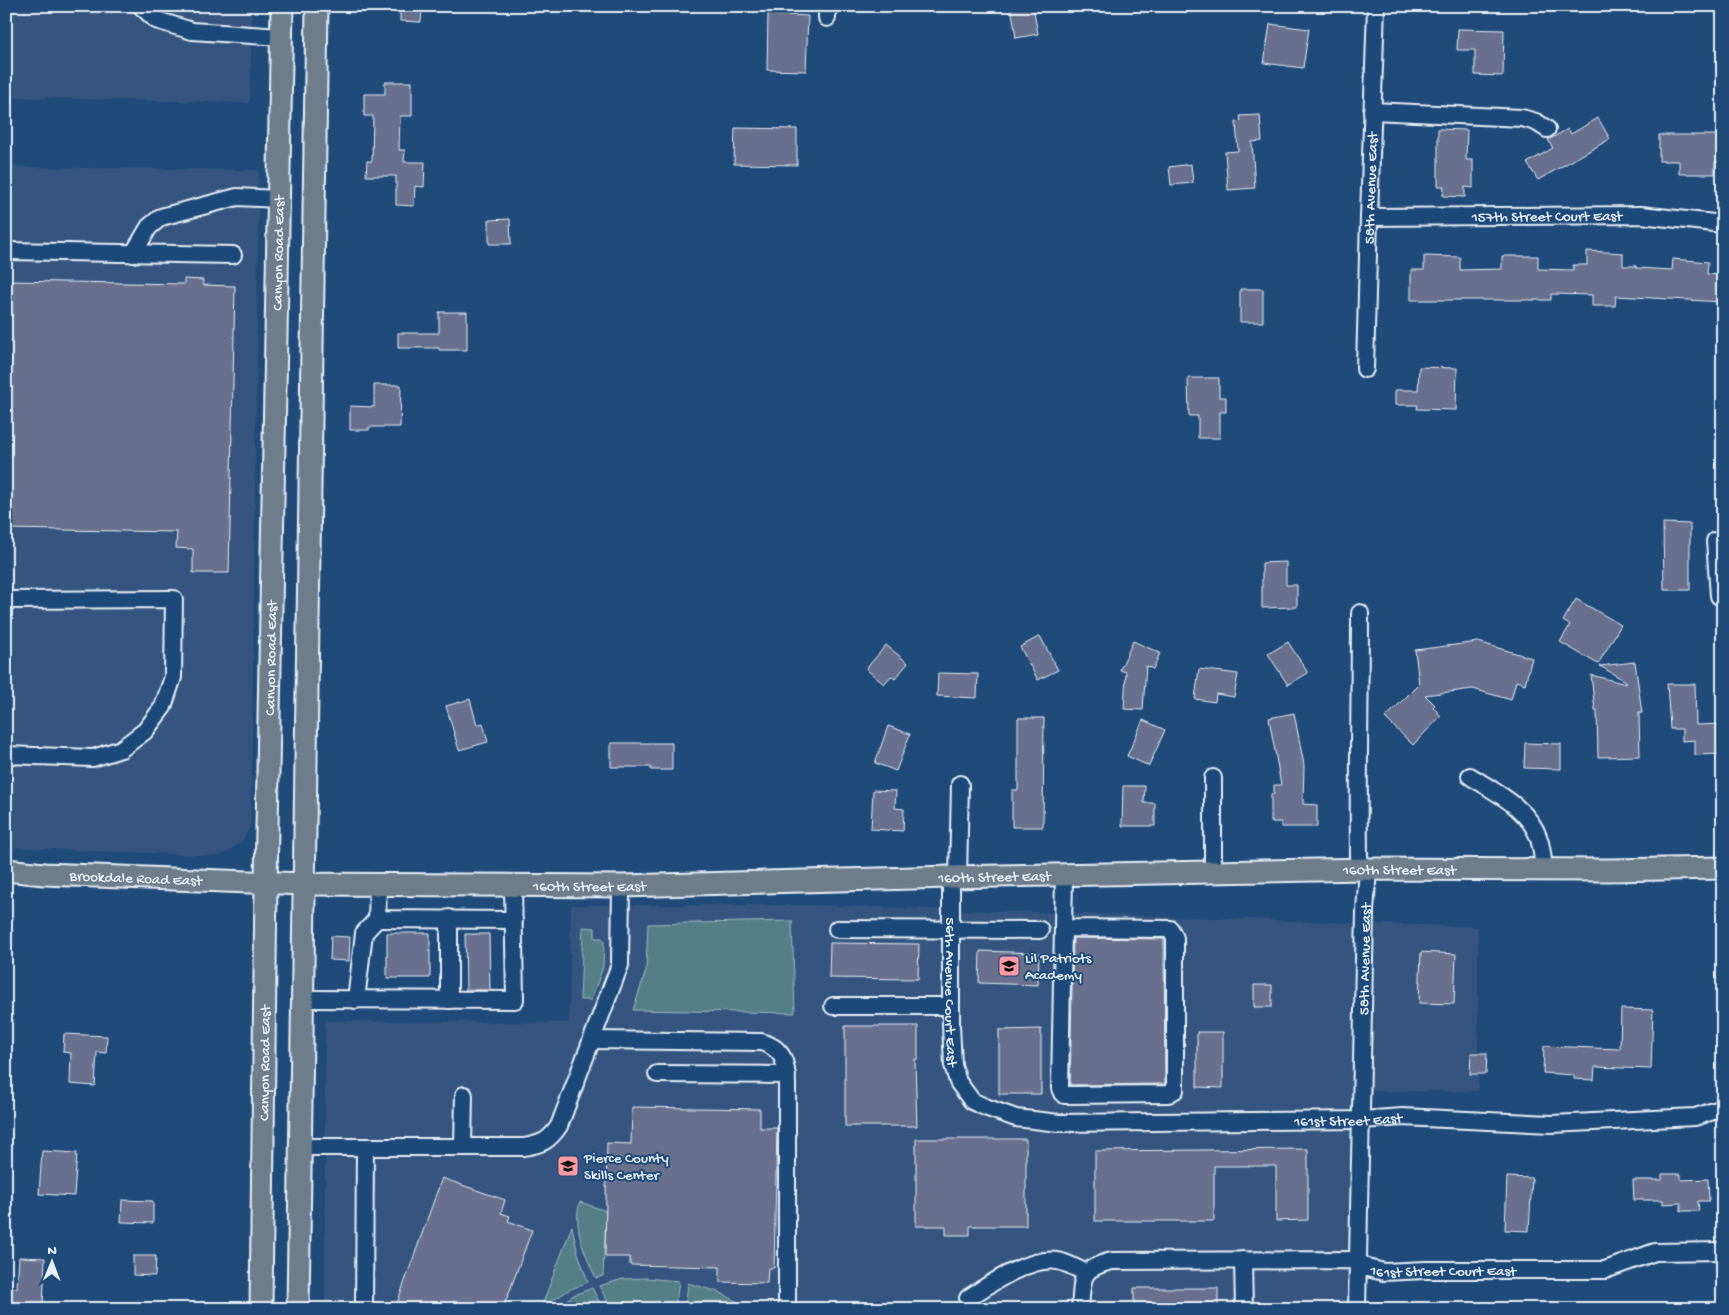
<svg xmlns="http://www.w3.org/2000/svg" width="1729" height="1315" viewBox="0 0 1729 1315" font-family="'Gochi Hand',sans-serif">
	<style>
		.built { fill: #355580 }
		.green { fill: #547f87; stroke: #9eb8c0 }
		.building { fill: #686f8d; stroke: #e8f1f8 }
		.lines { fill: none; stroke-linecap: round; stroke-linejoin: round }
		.minor-casing { stroke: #e8f1f8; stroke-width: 20 }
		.major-casing { stroke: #e8f1f8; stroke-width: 25 }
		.minor { stroke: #1f4a7a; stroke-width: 16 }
		.major { stroke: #6d7d8c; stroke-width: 21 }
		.labels { text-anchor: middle; stroke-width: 4; stroke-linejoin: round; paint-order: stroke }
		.street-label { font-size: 15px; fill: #e8f1f8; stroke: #1f4a7a }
		.poi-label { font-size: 15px; fill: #e8f1f8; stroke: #1f4a7a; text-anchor: start }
	</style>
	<rect width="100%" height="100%" fill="#1f4a7a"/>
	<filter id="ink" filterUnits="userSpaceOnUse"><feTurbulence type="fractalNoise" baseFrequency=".02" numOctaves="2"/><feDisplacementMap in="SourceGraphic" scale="10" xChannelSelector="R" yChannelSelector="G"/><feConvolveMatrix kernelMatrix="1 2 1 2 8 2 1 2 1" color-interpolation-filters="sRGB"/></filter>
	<g filter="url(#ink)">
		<path class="built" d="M6 6H252L250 103 6 97Z
			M6 167 259 170 251 822 249 829 242 841 228 852 219 856 6 847Z
			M571 905H814L1478 927V1091H1371L1364 1309H325V1021L569 1023Z"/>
		<path class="green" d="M792 921 795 1013 633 1010 646 971 648 924Z
			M583 927 595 928V938H602L604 941 603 967 591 1000H580Z
			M580 1202 606 1211 603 1276 596 1278C586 1257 572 1225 580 1202Z
			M572 1226 577 1250 588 1282 569 1290 541 1308Z
			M646 1278 679 1281 675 1309H612L599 1286 623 1279Z
			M688 1283 719 1292 751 1309H685Z
			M592 1288 603 1309H552L574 1295Z"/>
		<path class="building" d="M400 6H422L421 22 400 21Z
			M1011 6H1033L1038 34 1016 38Z
			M768 14 808 16 806 71 767 70Z
			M1270 24 1309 29 1303 68 1264 63Z
			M1458 29 1504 30 1503 76 1475 75V50H1457Z
			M385 82H412V116H400L399 150H405L404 162H425L424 187 415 186 414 206 396 205V176H366L367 161H372L373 116H364V94H385Z
			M1260 115 1262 141 1252 142 1255 188 1228 190 1225 152 1238 151 1236 122 1241 121 1240 116Z
			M1598 118 1610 139 1538 180 1527 163 1553 148 1548 140 1568 129 1571 134Z
			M735 128 797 129V165L734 164Z
			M1438 129 1467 130 1466 160H1473V188L1465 187V197L1443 196 1444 186H1438Z
			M1659 135H1723V162H1715V174H1679V161H1659Z
			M1191 164 1193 183 1171 185 1169 167Z
			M510 219 511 244H489V220Z
			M1587 251 1623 253V266H1636V268L1672 270 1673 259 1708 262 1707 274 1723 275V302L1616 296 1615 306H1592V295L1551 294V300H1411V270H1424V256L1460 257V270L1502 269V256H1538V269L1573 270V265H1587Z
			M184 279 203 280V285L235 286 229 573H193V549L176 548 177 532 6 529V281L184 284Z
			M1240 289H1263V322H1240Z
			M439 312H467V350H439V348H398V333H439Z
			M1419 367 1457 368 1456 410 1417 409 1418 405H1395V390H1418Z
			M1188 378H1219V397H1226V412H1220V438H1198V416H1189Z
			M374 385H401L400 427H369V430H350V406L374 407Z
			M1663 523 1690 524V590H1664Z
			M1286 562V585H1297V607L1262 608V563Z
			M1576 599 1621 625 1598 664 1560 642 1570 625 1563 621Z
			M1040 636 1058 670 1038 680 1020 647Z
			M1133 641 1160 653 1153 669 1146 666 1143 710 1124 709 1126 672 1120 670Z
			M1288 642 1308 673 1288 685 1268 654Z
			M1478 642 1532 658 1525 684 1516 681 1511 700 1473 689 1425 695 1435 705 1433 707 1441 716 1413 745 1385 718 1419 684 1415 650Z
			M886 645 908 663 895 679 891 676 884 684 866 669Z
			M1635 662 1642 713H1639L1640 756 1598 757 1597 710H1595L1591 675 1626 684 1627 682 1600 666Z
			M1199 669 1238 674 1234 697 1216 694 1215 702 1195 699Z
			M938 673 978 674 977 698 937 696Z
			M1667 684H1695L1696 725 1723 724V754L1695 755V740L1682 741V729H1670Z
			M470 699 477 725 483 723 488 742 459 750 446 706Z
			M1294 713 1304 765 1303 804 1317 805V827H1281V822H1271V794H1274V785H1281L1269 718Z
			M1018 718H1044L1043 827H1012V790H1018Z
			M1143 720 1165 730 1149 766 1127 756Z
			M888 726 910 734 896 771 875 763Z
			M611 743H672V770H651V767H611Z
			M1525 743 1561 744V769L1524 768Z
			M1123 786H1145L1144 803H1155V826H1122Z
			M873 790 896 791 895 808 904 809 903 831 871 829Z
			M387 933H430V978H387Z
			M465 934H489L490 990H466Z
			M331 936 350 937 349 961 330 960Z
			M1073 938 1164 939 1165 1084 1070 1085Z
			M830 943 919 944 918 979 829 978Z
			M980 951 1039 953 1038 985 979 983Z
			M1421 952 1456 954 1454 1004 1419 1003Z
			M1254 985H1272V1007H1254Z
			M1621 1009 1653 1010 1651 1069 1595 1067 1594 1080 1574 1079V1075L1543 1073 1544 1046 1620 1049Z
			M845 1026H918V1059H915L917 1126H845Z
			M1041 1029V1094H999V1030Z
			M1197 1032H1223V1088L1197 1087Z
			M64 1034 107 1036 106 1053 97 1052 95 1086 70 1084 71 1053 63 1052Z
			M1471 1053H1487L1486 1074H1470Z
			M632 1107 760 1109V1128H777L774 1268H768L767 1283 720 1282V1267L630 1265V1257H605L607 1143 631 1144Z
			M916 1139H1026V1226H970V1235H946V1226H916Z
			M1308 1149V1220L1276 1221V1166H1214V1221H1095V1151Z
			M42 1151 77 1153 74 1196 39 1194Z
			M1662 1174H1681V1180L1708 1179 1709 1201H1698L1699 1211H1681V1203L1663 1204V1200H1634L1633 1180H1662Z
			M1507 1177 1532 1178 1529 1231 1505 1230Z
			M442 1178 505 1200 501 1213 510 1216 508 1221 532 1230 503 1309H395Z
			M122 1200 153 1201V1223L121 1222Z
			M133 1256H156L155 1276 133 1275Z
			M19 1257 45 1258 43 1308 9 1306V1288H17Z
			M1134 1288H1218V1309H1134Z"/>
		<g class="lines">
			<g class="minor-casing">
				<g id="minor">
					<path d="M141 6 156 20 192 31 281 37"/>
					<path d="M827 6V18"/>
					<path d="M1372 111 1522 118 1536 122 1547 129"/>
					<path id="s1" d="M1369 217 1641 215 1723 224"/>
					<path d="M6 251 233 255"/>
					<path d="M133 254 149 227 161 217 237 197 278 199"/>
					<path id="s2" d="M1365 369 1369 217 1376 6"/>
					<path d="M1715 541 1719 596H1723"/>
					<path d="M6 600 174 599 173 677 163 707 145 731 121 749 93 758 6 755"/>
					<path d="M1470 776C1495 792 1529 808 1539 839 1542 848 1543 860 1544 870"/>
					<path d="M1213 873V778"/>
					<path id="s3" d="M951 877V1025L953 1065 958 1082 972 1101 985 1107 1016 1118 1059 1123 1362 1120 1402 1117 1552 1124 1695 1117 1720 1109 1723 1105"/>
					<path d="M958 877 960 784"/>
					<path d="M378 885 377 919 514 920"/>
					<path d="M449 918V1000"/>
					<path d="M1063 928 1170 929 1175 938V1090L1168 1094 1064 1095 1062 1093 1060 1088 1064 875"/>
					<path d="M837 929 1040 930"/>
					<path d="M303 999 515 1000 513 885"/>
					<path d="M356 1000 364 933 377 919"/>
					<path d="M833 1006H951"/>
					<path d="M592 1040 761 1042C784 1048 787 1064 787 1085V1309"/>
					<path d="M657 1074 787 1075"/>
					<path d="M301 1147H524C542 1144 549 1141 559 1126L620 965 621 886"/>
					<path d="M463 1147 464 1095"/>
					<path d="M1243 1260 1244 1309"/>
					<path d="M968 1298C990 1284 1029 1257 1057 1261 1067 1262 1077 1269 1086 1273"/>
					<path d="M364 1309 365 1147"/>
					<path id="s4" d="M1080 1309C1083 1279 1078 1269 1112 1261L1357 1260 1367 1268 1384 1272 1425 1270H1605L1655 1252 1723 1251"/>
					<path id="s5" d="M1357 1309 1365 911 1368 869 1360 862 1359 856C1358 775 1360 694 1360 613"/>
				</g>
			</g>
			<g class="major-casing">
				<g id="major">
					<path id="s6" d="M6 870 44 874 304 884 621 886 951 877 1368 869 1608 870 1723 868"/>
					<path id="s7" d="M261 1309 266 883 282 6"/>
					<path d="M298 1309 317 6"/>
				</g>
			</g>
			<use href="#minor" class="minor"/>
			<use href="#major" class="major"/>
		</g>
	</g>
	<defs>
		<g id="school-square" transform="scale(1.125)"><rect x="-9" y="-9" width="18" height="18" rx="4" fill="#ff9aa2" stroke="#1f4a7a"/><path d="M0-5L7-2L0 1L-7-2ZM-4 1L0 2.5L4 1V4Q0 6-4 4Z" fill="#111"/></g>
		<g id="university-square" transform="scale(1.125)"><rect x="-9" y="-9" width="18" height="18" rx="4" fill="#ff9aa2" stroke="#1f4a7a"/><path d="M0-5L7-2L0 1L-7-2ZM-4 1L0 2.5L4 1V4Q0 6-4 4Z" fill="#111"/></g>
	</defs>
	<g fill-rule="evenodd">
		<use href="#school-square" x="1009" y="966"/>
		<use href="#university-square" x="568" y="1166"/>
	</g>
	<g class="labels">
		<g class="street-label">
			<text dy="5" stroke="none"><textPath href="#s2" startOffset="181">58th Avenue East</textPath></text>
			<text dy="5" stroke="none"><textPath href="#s1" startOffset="178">157th Street Court East</textPath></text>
			<text dy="5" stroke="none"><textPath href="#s7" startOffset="1056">Canyon Road East</textPath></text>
			<text dy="5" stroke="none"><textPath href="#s7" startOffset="651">Canyon Road East</textPath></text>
			<text dy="5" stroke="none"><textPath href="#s6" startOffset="1394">160th Street East</textPath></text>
			<text dy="5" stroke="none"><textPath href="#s6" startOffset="989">160th Street East</textPath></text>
			<text dy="5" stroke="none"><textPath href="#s6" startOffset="130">Brookdale Road East</textPath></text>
			<text dy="5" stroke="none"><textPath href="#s6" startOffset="584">160th Street East</textPath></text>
			<text dy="5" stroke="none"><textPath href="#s5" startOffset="350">58th Avenue East</textPath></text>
			<text dy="5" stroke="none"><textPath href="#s3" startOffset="115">56th Avenue Court East</textPath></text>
			<text dy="5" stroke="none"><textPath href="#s7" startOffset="246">Canyon Road East</textPath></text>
			<text dy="5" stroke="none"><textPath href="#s3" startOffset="609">161st Street East</textPath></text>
			<text dy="5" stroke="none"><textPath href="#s4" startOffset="400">161st Street Court East</textPath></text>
		</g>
		<g class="poi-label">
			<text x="1025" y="962">Lil Patriots<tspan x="1025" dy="17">Academy</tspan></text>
			<text x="584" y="1162">Pierce County<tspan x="584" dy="17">Skills Center</tspan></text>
		</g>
	</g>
	<rect width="1729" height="1315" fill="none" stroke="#1f4a7a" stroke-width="25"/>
	<rect x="12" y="12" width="1704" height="1290" fill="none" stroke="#e8f1f8" stroke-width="2" filter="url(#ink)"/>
	<g transform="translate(52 1262) rotate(1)" stroke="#1f4a7a" stroke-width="4" paint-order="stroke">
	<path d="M0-4L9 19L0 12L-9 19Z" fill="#e8f1f8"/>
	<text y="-8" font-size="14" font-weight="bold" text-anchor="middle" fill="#e8f1f8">N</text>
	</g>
</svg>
